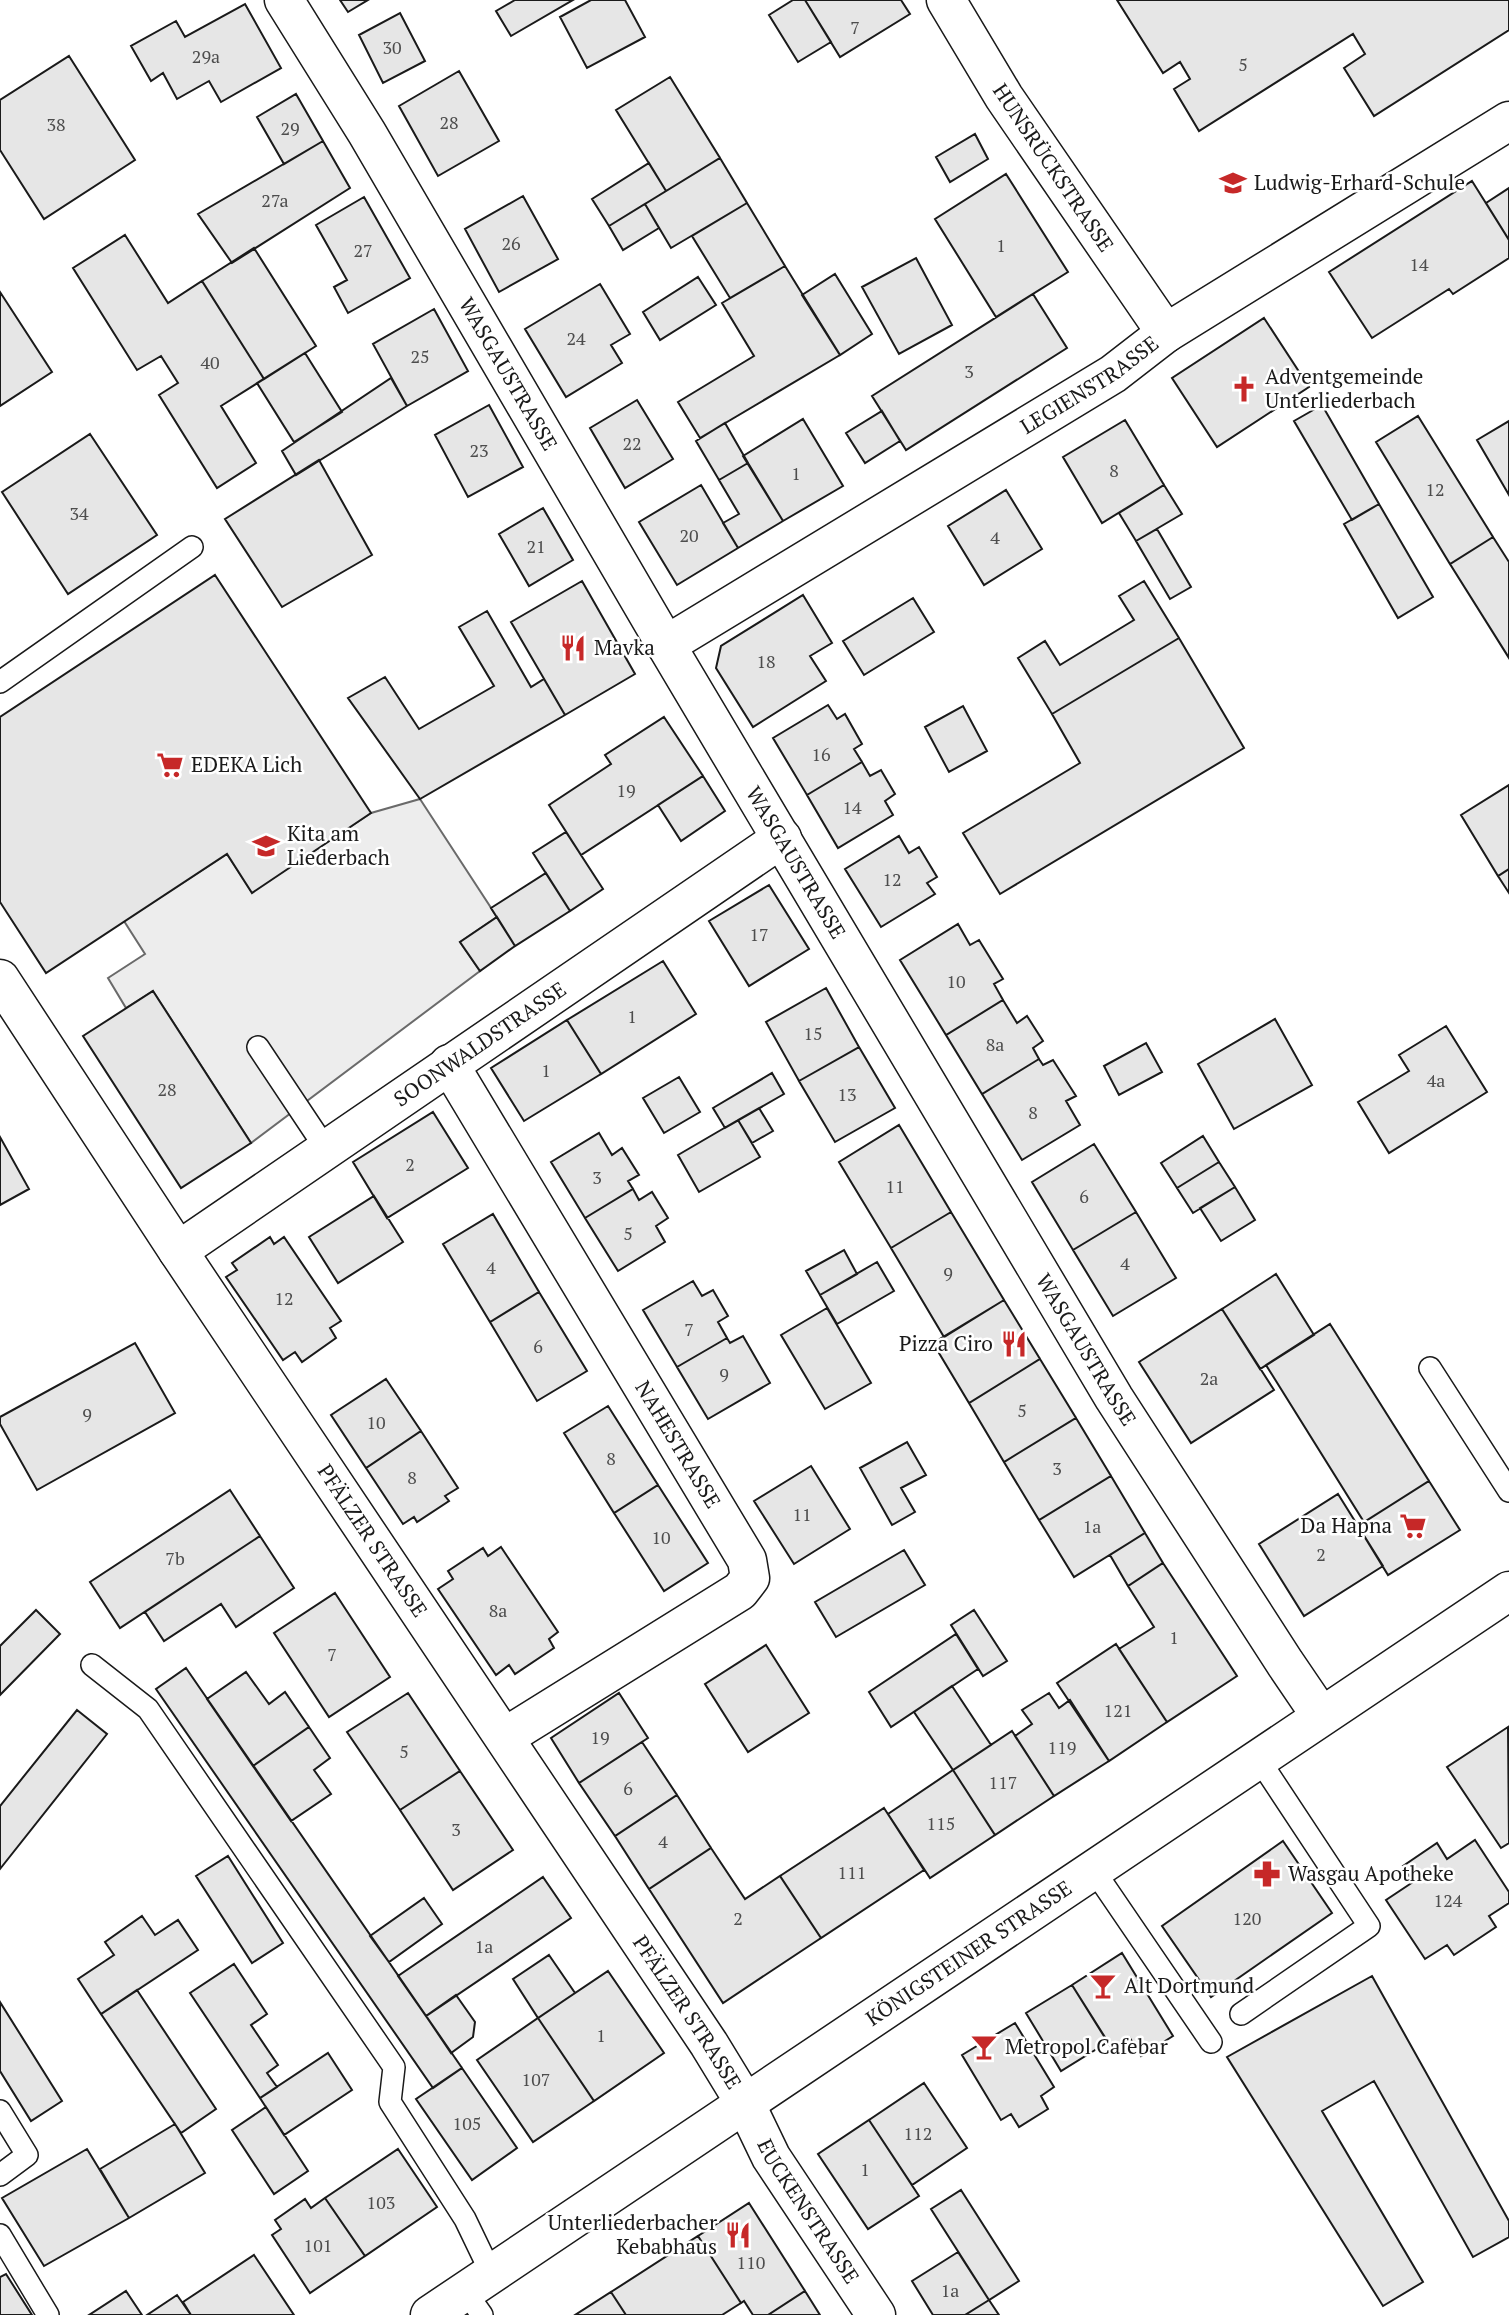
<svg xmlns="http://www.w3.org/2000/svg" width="1509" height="2315" viewBox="0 0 1509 2315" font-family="'PT Serif',serif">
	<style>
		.parking { fill: #ededed; stroke: #6a6a6a; stroke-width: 2 }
		.building { fill: #e6e6e6; stroke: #1a1a1a; stroke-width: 2 }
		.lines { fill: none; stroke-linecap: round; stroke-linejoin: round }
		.service-casing { stroke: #1a1a1a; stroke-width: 24 }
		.minor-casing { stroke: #1a1a1a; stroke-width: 41 }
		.tertiary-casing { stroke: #1a1a1a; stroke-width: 41 }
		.secondary-casing { stroke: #1a1a1a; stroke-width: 41 }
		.service { stroke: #fff; stroke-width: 21 }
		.minor { stroke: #fff; stroke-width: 38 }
		.tertiary { stroke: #fff; stroke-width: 38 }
		.secondary { stroke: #fff; stroke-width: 38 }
		.labels { text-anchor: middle; stroke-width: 5; stroke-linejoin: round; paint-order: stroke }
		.number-label { font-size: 18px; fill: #4d4d4d }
		.street-label { font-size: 21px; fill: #1a1a1a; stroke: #fff }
		.poi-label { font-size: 21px; fill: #1a1a1a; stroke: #fff; text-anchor: start }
	</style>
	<rect width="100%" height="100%" fill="#fff"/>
	<path class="parking" d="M420 799 497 917 460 942 480 971 251 1143 153 991 126 1008 108 978 145 954 124 921 227 854 252 892 371 813Z"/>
	<path class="building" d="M340 0H368L348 12Z
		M515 0H573L511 36 496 11Z
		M591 0H625L645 37 587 68 560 17Z
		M793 0H805L831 42 798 62 769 15Z
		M805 0H901L910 14 840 57Z
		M1117 0H1509V30L1374 116 1344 68 1365 54 1353 34 1199 131 1174 89 1190 79 1180 62 1163 73Z
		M245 4 281 68 221 102 209 81 177 99 163 73 151 81 131 46 176 21 185 37Z
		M400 13 425 61 383 83 359 35Z
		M69 56 135 160 44 219 0 150V100Z
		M459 71 499 141 438 176 399 106Z
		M670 77 720 158 666 191 616 110Z
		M296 94 323 141 284 164 257 117Z
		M975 134 988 159 950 182 936 157Z
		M323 141 350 188 232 263 198 214Z
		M720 158 747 203 671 248 645 204Z
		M649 163 666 191 609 226 592 199Z
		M1006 174 1068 272 996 317 935 219Z
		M1472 181 1509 240V258L1453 294 1449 289 1372 338 1329 272Z
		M1509 188V240L1486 203Z
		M523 196 558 259 499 292 465 229Z
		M364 197 410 278 348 313 334 287 347 280 316 225Z
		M747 203 785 266 730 298 692 236Z
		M645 204 659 228 623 250 609 226Z
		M125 235 168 303 202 281 264 379 221 406 256 463 217 488 159 395 178 383 161 356 137 370 73 268Z
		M254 248 316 346 264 379 202 281Z
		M916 258 952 325 899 354 862 287Z
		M785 266 840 355 700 438 678 402 754 356 722 303Z
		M835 274 872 334 840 355 802 295Z
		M698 277 716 305 660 340 643 312Z
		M600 284 630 334 611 345 622 363 566 397 525 329Z
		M0 292 52 372 0 406Z
		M1033 294 1067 348 906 450 872 396Z
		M434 309 468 371 407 406 373 344Z
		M1264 318 1309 387 1217 447 1172 378Z
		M305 353 342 412 294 442 257 383Z
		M391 378 407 406 296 475 282 451Z
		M637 400 673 459 625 488 590 428Z
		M489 405 523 467 468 497 435 435Z
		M1322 405 1379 504 1352 520 1294 421Z
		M882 411 900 441 865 463 846 433Z
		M1418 416 1493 537 1450 564 1376 442Z
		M803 419 843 486 783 521 743 456Z
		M1125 420 1164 485 1102 523 1063 457Z
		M1509 421V495L1477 440Z
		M725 423 748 463 719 480 696 441Z
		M90 434 157 535 68 594 2 492Z
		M319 460 372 555 282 607 225 519Z
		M748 463 783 521 738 548 723 523 739 514 719 480Z
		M701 485 738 548 677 585 639 522Z
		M1164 485 1182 514 1136 541 1119 513Z
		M1006 490 1042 549 984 585 948 526Z
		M1379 504 1433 597 1398 618 1344 524Z
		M543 508 573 560 529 586 499 534Z
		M1157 529 1191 587 1170 599 1136 541Z
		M1493 537 1509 562V658L1450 564Z
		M215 575 371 813 252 893 227 854 46 973 0 902V717Z
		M582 581 635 674 565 715 511 622Z
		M1144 581 1179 638 1052 714 1018 658 1045 641 1060 665 1134 620 1119 596Z
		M803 595 832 643 810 656 826 681 753 727 716 668 721 646Z
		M913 598 934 632 864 675 843 641Z
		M487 611 531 687 544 679 565 715 420 799 348 698 385 677 419 729 494 686 459 627Z
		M1179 638 1244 748 1000 894 963 833 1080 763 1052 714Z
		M828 705 837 719 845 714 862 744 854 749 862 762 807 795 773 738Z
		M963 706 987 751 949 772 925 727Z
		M664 717 703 776 581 855 549 805 611 764 605 755Z
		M862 762 870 776 881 770 895 794 885 801 893 815 838 848 807 795Z
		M703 776 725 811 681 841 658 805Z
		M1509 785V869L1498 876 1461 815Z
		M566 832 603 889 570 911 533 853Z
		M899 836 909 853 919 847 937 877 927 883 935 894 881 927 845 869Z
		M1509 869V893L1498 876Z
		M546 873 570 911 515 946 491 908Z
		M769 885 809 949 749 986 709 921Z
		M497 917 515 946 480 971 460 942Z
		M958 924 970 945 979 940 1003 979 994 984 1003 1000 946 1035 900 960Z
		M663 961 696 1014 601 1074 567 1020Z
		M826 988 859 1047 799 1081 766 1022Z
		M153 991 251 1143 181 1188 83 1036Z
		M1003 1000 1017 1023 1027 1016 1043 1041 1033 1048 1039 1059 982 1094 946 1035Z
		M1275 1019 1312 1085 1234 1129 1198 1064Z
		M567 1020 601 1074 524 1121 491 1068Z
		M1446 1026 1487 1092 1389 1153 1358 1102 1409 1071 1399 1055Z
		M1146 1043 1162 1072 1119 1095 1104 1066Z
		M859 1047 895 1108 835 1142 799 1081Z
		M1039 1059 1043 1065 1053 1060 1076 1096 1066 1101 1080 1125 1022 1160 982 1094Z
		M772 1073 784 1094 725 1128 713 1108Z
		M679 1077 700 1112 664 1133 643 1098Z
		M759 1108 773 1131 752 1143 738 1120Z
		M433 1112 468 1168 387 1218 353 1162Z
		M738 1120 760 1157 699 1192 678 1155Z
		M899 1125 951 1212 891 1248 839 1162Z
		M599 1133 612 1155 622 1148 639 1175 628 1181 633 1189 585 1218 551 1162Z
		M1203 1136 1219 1162 1177 1188 1161 1163Z
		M0 1137 29 1189 0 1205Z
		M1094 1144 1136 1212 1073 1250 1032 1182Z
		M1219 1162 1235 1187 1193 1213 1177 1188Z
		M1235 1187 1255 1220 1221 1241 1200 1208Z
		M633 1189 639 1200 652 1192 668 1218 656 1226 665 1242 618 1271 585 1218Z
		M374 1196 403 1242 338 1283 309 1237Z
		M951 1212 1004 1300 944 1337 891 1248Z
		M1136 1212 1176 1278 1113 1316 1073 1250Z
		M493 1214 539 1292 490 1322 443 1244Z
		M270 1237 274 1244 284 1237 341 1321 330 1328 336 1338 302 1362 295 1352 283 1360 226 1277 237 1270 232 1263Z
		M844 1250 857 1274 820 1295 806 1271Z
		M877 1262 894 1291 837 1324 820 1295Z
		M1276 1274 1314 1335 1260 1369 1222 1309Z
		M693 1281 702 1296 713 1290 728 1316 718 1322 727 1338 677 1367 643 1310Z
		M539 1292 587 1371 537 1401 490 1322Z
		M1004 1300 1040 1359 969 1403 933 1343Z
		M827 1308 871 1383 825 1409 781 1335Z
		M1222 1309 1274 1390 1191 1443 1139 1362Z
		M1330 1324 1429 1481 1364 1522 1266 1365Z
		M743 1336 770 1383 708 1419 677 1367 727 1338 730 1343Z
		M135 1343 175 1413 37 1490 0 1424V1417Z
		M1040 1359 1076 1418 1004 1462 969 1403Z
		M386 1379 421 1431 366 1468 331 1415Z
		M608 1406 658 1485 614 1513 564 1433Z
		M1076 1418 1111 1476 1039 1520 1004 1462Z
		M421 1431 458 1488 445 1496 449 1501 417 1522 414 1517 403 1524 366 1468Z
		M907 1442 926 1475 901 1488 915 1512 892 1525 860 1468Z
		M811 1466 850 1529 794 1564 754 1501Z
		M1111 1476 1145 1533 1074 1577 1039 1520Z
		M1429 1481 1460 1530 1388 1575 1358 1526Z
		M658 1485 708 1563 664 1591 614 1513Z
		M230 1490 260 1536 120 1628 90 1582Z
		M1338 1494 1383 1566 1304 1616 1259 1544Z
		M1145 1533 1163 1563 1128 1586 1110 1555Z
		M260 1536 294 1588 236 1627 221 1604 164 1641 145 1612Z
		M501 1547 558 1632 549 1639 554 1648 515 1674 509 1665 496 1675 438 1589 453 1579 448 1571 483 1548 488 1556Z
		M904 1550 925 1585 836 1637 815 1602Z
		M1163 1563 1237 1676 1167 1722 1119 1649 1154 1627 1128 1586Z
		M335 1593 390 1677 329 1717 274 1633Z
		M36 1610 60 1634 0 1695V1646Z
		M974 1610 1007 1661 983 1676 951 1625Z
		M956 1634 978 1669 891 1727 869 1692Z
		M1116 1644 1167 1722 1109 1761 1057 1683Z
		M766 1645 809 1713 748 1752 705 1684Z
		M186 1668 462 2068 433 2088 156 1689Z
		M246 1672 269 1704 285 1692 309 1727 253 1766 207 1699Z
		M952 1686 991 1745 953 1770 914 1712Z
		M408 1693 460 1771 400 1810 347 1732Z
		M619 1693 648 1738 579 1783 551 1738Z
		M1049 1693 1059 1708 1070 1700 1109 1761 1054 1796 1015 1736 1032 1724 1022 1710Z
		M77 1710 107 1734 0 1869V1806Z
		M309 1727 330 1758 314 1770 331 1794 291 1821 253 1766Z
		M1508 1727 1509 1843 1501 1848 1447 1767Z
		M1012 1731 1054 1796 995 1835 953 1770Z
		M642 1742 677 1795 615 1836 579 1783Z
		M953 1770 995 1835 930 1878 888 1814Z
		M460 1771 513 1850 453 1890 400 1810Z
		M677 1795 711 1848 649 1889 615 1836Z
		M884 1808 924 1870 821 1938 780 1876Z
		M1475 1840 1509 1892V1903L1489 1916 1496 1927 1454 1955 1447 1945 1425 1959 1386 1900 1413 1882 1403 1866 1437 1843 1447 1859Z
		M1283 1841 1332 1913 1211 1997 1162 1926Z
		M711 1848 745 1899 780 1876 821 1938 723 2003 649 1889Z
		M228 1856 283 1943 252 1963 196 1876Z
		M543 1877 571 1918 426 2016 398 1976Z
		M424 1898 442 1924 389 1962 370 1936Z
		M142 1916 155 1935 178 1920 198 1950 101 2014 78 1979 114 1955 105 1942Z
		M1122 1953 1173 2036 1141 2056 1130 2038 1112 2049 1072 1985Z
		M549 1955 575 1993 538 2018 513 1979Z
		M234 1964 267 2014 251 2025 278 2065 267 2073 277 2087 260 2098 190 1993Z
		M608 1971 664 2053 594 2101 538 2018Z
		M1372 1976 1509 2221V2237L1473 2257 1374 2081 1322 2111 1423 2282 1383 2306 1227 2057Z
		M1072 1985 1108 2042 1061 2071 1026 2013Z
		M137 1990 216 2109 181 2133 101 2014Z
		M456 1995 475 2022 473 2037 451 2053 426 2016Z
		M0 2002 62 2101 31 2121 0 2071Z
		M538 2018 594 2101 533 2142 477 2060Z
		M1015 2023 1054 2087 1041 2096 1048 2109 1019 2127 1011 2114 1001 2120 962 2055Z
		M328 2053 352 2090 284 2135 260 2098Z
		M462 2068 517 2148 472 2180 416 2099Z
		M924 2083 967 2148 912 2185 869 2120Z
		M266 2107 308 2171 274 2194 232 2130Z
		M869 2120 919 2196 868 2229 818 2154Z
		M175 2124 205 2173 129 2218 100 2169Z
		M87 2149 129 2218 44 2266 2 2198Z
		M398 2149 437 2207 365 2256 325 2198Z
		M961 2190 1019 2281 989 2300 931 2209Z
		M325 2198 365 2256 310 2293 272 2235 281 2229 275 2220 305 2199 311 2208Z
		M749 2203 805 2291 768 2315H753L744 2301 741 2303 698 2236Z
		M698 2236 741 2303 722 2315H626L611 2292Z
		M958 2252 989 2300 965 2315H933L912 2281Z
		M254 2255 294 2315H191L183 2302Z
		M6 2274 32 2315H0V2277Z
		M126 2291 142 2315H89Z
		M805 2291 820 2315H768Z
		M611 2292 626 2315H575Z
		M177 2295 191 2315H147Z
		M989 2300 999 2315H965Z"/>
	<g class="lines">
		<g class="service-casing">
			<path id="service" d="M0 682 192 547
				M258 1047 326 1149
				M1430 1368 1509 1491
				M92 1665 148 1709 394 2067 390 2102 465 2219 491 2273
				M1093 1869 1211 2042
				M1241 2014 1369 1926 1258 1758
				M0 2111 27 2155 0 2175
				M0 2235 48 2315
				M465 2291 482 2315"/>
		</g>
		<g class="minor-casing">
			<g id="minor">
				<path d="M1166 333 1509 121"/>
				<path id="s1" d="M0 979 178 1251 709 2044 745 2103 771 2157 876 2315"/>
				<path id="s2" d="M449 1064 747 1560 750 1578 740 1591 505 1737"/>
				<path id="s3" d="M178 1251 782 838"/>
			</g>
		</g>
		<g class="tertiary-casing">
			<g id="tertiary">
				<path id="s4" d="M284 0 367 133 666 645 1114 1398 1285 1663 1321 1716"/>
				<path id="s5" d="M666 645 1113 374 1166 333 1004 97 946 0"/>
			</g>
		</g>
		<g class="secondary-casing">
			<g id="secondary">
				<path id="s6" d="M430 2315 1509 1591"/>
			</g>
		</g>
		<use href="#service" class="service"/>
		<use href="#minor" class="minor"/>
		<use href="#tertiary" class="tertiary"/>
		<use href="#secondary" class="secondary"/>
	</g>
	<defs>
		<g id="school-bare" transform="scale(2.1)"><path d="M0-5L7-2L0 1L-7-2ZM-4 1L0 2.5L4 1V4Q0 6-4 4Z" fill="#c62828" stroke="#fff" stroke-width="2.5" paint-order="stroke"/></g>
		<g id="church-bare" transform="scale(2.1)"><path d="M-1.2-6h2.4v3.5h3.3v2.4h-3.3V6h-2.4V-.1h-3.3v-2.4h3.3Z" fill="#c62828" stroke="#fff" stroke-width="2.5" paint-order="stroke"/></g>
		<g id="restaurant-bare" transform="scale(2.1)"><path d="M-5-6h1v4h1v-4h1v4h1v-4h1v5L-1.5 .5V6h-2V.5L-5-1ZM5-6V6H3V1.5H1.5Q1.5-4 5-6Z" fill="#c62828" stroke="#fff" stroke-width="2.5" paint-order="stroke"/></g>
		<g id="supermarket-bare" transform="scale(2.1)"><path d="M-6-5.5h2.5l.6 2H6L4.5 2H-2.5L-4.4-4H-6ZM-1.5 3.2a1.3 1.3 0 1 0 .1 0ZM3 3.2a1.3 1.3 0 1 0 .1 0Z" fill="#c62828" stroke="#fff" stroke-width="2.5" paint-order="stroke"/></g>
		<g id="pharmacy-bare" transform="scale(2.1)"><path d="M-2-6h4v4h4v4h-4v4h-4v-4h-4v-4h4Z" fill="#c62828" stroke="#fff" stroke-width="2.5" paint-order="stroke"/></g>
		<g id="bar-bare" transform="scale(2.1)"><path d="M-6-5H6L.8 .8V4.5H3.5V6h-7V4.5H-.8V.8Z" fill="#c62828" stroke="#fff" stroke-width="2.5" paint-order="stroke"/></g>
	</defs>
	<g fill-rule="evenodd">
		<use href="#school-bare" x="1233" y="183"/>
		<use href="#church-bare" x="1244" y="389"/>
		<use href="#restaurant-bare" x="573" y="648"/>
		<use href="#supermarket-bare" x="170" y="765"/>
		<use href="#school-bare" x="266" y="846"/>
		<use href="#restaurant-bare" x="1014" y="1344"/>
		<use href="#supermarket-bare" x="1413" y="1526"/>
		<use href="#pharmacy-bare" x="1267" y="1874"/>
		<use href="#bar-bare" x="1103" y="1986"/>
		<use href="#bar-bare" x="984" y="2047"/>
		<use href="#restaurant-bare" x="738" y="2235"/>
	</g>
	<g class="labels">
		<g class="number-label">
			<text x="855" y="34">7</text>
			<text x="392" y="54">30</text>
			<text x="206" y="63">29a</text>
			<text x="1243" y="71">5</text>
			<text x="449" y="129">28</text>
			<text x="56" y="131">38</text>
			<text x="290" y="135">29</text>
			<text x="275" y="207">27a</text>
			<text x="511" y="250">26</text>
			<text x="1001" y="252">1</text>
			<text x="363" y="257">27</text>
			<text x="1419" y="271">14</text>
			<text x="576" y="345">24</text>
			<text x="420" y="363">25</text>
			<text x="210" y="369">40</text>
			<text x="969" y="378">3</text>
			<text x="632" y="450">22</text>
			<text x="479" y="457">23</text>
			<text x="1114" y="477">8</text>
			<text x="796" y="480">1</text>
			<text x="1435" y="496">12</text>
			<text x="79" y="520">34</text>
			<text x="689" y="542">20</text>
			<text x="995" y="544">4</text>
			<text x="536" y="553">21</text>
			<text x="766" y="668">18</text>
			<text x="821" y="761">16</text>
			<text x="626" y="797">19</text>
			<text x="852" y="814">14</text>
			<text x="892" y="886">12</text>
			<text x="759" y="941">17</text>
			<text x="956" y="988">10</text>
			<text x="632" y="1023">1</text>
			<text x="813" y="1040">15</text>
			<text x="995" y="1051">8a</text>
			<text x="546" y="1077">1</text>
			<text x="1436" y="1087">4a</text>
			<text x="167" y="1096">28</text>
			<text x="847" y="1101">13</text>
			<text x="1033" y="1119">8</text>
			<text x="410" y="1171">2</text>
			<text x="597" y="1184">3</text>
			<text x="895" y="1193">11</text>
			<text x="1084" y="1203">6</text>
			<text x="628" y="1240">5</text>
			<text x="1125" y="1270">4</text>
			<text x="491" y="1274">4</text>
			<text x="948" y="1280">9</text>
			<text x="284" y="1305">12</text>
			<text x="689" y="1336">7</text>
			<text x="538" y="1353">6</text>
			<text x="724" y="1381">9</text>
			<text x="1209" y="1385">2a</text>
			<text x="1022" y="1417">5</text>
			<text x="87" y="1421">9</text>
			<text x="376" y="1429">10</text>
			<text x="611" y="1465">8</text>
			<text x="1057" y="1475">3</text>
			<text x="412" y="1484">8</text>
			<text x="802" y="1521">11</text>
			<text x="1092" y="1533">1a</text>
			<text x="661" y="1544">10</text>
			<text x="1321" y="1561">2</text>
			<text x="175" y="1565">7b</text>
			<text x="498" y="1617">8a</text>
			<text x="1174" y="1644">1</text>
			<text x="332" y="1661">7</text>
			<text x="1118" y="1717">121</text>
			<text x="600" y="1744">19</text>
			<text x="1062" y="1754">119</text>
			<text x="404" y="1758">5</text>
			<text x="1003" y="1789">117</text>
			<text x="628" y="1795">6</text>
			<text x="941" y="1830">115</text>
			<text x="456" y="1836">3</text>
			<text x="663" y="1848">4</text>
			<text x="852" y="1879">111</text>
			<text x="1448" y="1907">124</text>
			<text x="738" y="1925">2</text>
			<text x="1247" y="1925">120</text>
			<text x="484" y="1953">1a</text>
			<text x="601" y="2042">1</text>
			<text x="536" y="2086">107</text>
			<text x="467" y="2130">105</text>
			<text x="918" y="2140">112</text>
			<text x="865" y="2176">1</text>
			<text x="381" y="2209">103</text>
			<text x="318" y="2252">101</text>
			<text x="751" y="2269">110</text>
			<text x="950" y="2297">1a</text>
		</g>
		<g class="street-label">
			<text transform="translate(1053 168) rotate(56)" y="7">HUNSRÜCKSTRASSE</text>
			<text dy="7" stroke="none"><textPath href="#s4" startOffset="436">WASGAUSTRASSE</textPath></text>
			<text dy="7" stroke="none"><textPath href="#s5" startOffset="497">LEGIENSTRASSE</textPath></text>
			<text dy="7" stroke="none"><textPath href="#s4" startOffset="1003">WASGAUSTRASSE</textPath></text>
			<text dy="7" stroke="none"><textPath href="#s3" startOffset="366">SOONWALDSTRASSE</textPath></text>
			<text dy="7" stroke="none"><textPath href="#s4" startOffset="1570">WASGAUSTRASSE</textPath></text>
			<text dy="7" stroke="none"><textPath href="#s2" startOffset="444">NAHESTRASSE</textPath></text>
			<text dy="7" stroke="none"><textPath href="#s1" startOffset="674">PFÄLZER STRASSE</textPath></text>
			<text dy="7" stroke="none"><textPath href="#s6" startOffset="649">KÖNIGSTEINER STRASSE</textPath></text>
			<text dy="7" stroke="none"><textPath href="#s1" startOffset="1241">PFÄLZER STRASSE</textPath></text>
			<text dy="7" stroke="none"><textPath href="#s1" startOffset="1474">EUCKENSTRASSE</textPath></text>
		</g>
		<g class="poi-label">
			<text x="1254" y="190">Ludwig-Erhard-Schule</text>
			<text x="1265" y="384">Adventgemeinde<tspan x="1265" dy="24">Unterliederbach</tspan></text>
			<text x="594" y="655">Mavka</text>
			<text x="191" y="772">EDEKA Lich</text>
			<text x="287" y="841">Kita am<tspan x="287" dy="24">Liederbach</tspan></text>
			<text x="993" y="1351" text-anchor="end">Pizza Ciro</text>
			<text x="1392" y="1533" text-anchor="end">Da Hapna</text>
			<text x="1288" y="1881">Wasgau Apotheke</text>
			<text x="1124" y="1993">Alt Dortmund</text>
			<text x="1005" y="2054">Metropol Cafebar</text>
			<text x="717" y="2230" text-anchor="end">Unterliederbacher<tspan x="717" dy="24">Kebabhaus</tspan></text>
		</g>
	</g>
</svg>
